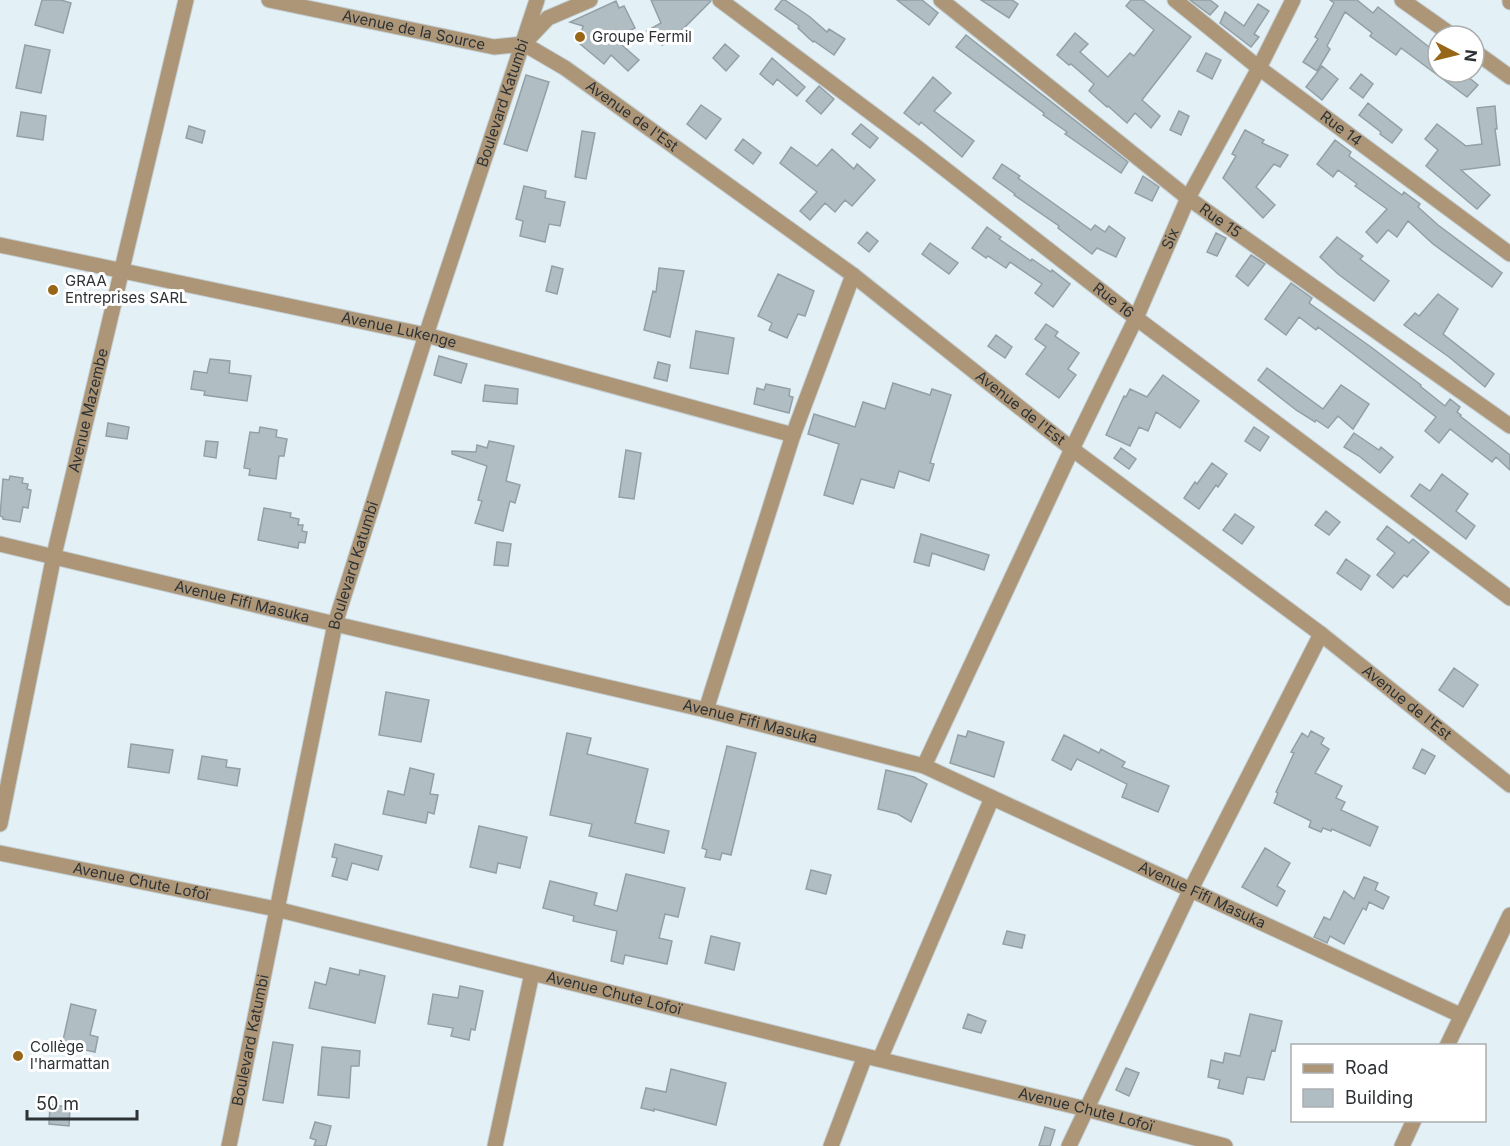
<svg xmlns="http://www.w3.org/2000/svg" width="1510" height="1146" viewBox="0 0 1510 1146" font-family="Inter,sans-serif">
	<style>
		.building { fill: #b0bec4; stroke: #93a0a6; stroke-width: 1.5 }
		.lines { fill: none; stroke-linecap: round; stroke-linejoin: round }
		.minor-casing { stroke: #c2cfd4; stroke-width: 17 }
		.minor { stroke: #ad9678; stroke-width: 15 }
		.poi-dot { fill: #976617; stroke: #fff; stroke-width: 2 }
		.labels { text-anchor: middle; stroke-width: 6; stroke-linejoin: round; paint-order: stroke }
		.street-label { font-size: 15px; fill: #2d3335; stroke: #fff }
		.poi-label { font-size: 15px; fill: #2d3335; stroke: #fff; text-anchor: start }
	</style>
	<rect width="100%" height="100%" fill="#e3f1f7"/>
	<path class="building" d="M42 0H61L71 3 63 33 35 25Z
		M651 0H710L711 1 677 35 678 37 662 45 647 31 661 23Z
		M782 0H785L810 17 827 32 829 29 845 39 834 55 814 41 813 42 798 28 799 26 775 9Z
		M897 0H922L938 13 929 25Z
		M981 0H1012L1018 4 1009 18Z
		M1131 0H1143L1191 37 1142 100 1160 116 1151 128 1135 113 1127 123 1108 106 1107 107 1089 91 1094 84 1071 64 1069 65 1057 55 1075 33 1088 44 1080 52 1108 77 1130 53 1134 56 1154 30 1126 6Z
		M1190 0H1210L1218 6 1210 15Z
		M1330 0H1357L1373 13 1378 7 1438 54V72H1462L1478 85 1467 97 1401 48 1396 55 1370 36 1372 33 1345 12 1327 46 1330 49 1317 71 1303 62 1318 39 1315 37 1334 3Z
		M616 1 619 8 624 6 635 28 615 39 639 60 628 71 611 55 604 64 592 54 579 43 583 26 570 22Z
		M1258 4 1269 11 1254 34 1259 37 1251 47 1220 23 1225 12 1244 26Z
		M966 35 1128 162 1121 173 1065 134 1067 132 1043 115 1044 113 956 47Z
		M725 44 739 56 726 71 713 58Z
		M25 45 50 50 41 93 16 88Z
		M1206 53 1221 60 1212 79 1197 71Z
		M772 58 805 87 797 96 777 79 773 85 760 74Z
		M1322 66 1338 79 1322 100 1306 87Z
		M1361 74 1373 84 1363 98 1350 88Z
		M526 75 549 82 527 151 504 144Z
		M933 77 951 93 934 111 974 141 962 157 921 122 919 125 904 113Z
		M819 86 834 99 821 114 806 101Z
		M1368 103 1402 130 1392 143 1380 134 1381 132 1359 115Z
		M701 105 721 119 706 139 687 124Z
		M1495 106 1497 129H1495L1500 165 1461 170 1490 195 1477 209 1426 166 1438 150 1425 139 1437 124 1466 146 1482 144 1477 108Z
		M1179 111 1189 116 1181 135 1170 130Z
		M21 112 46 116 43 140 17 136Z
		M861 124 878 138 870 148 852 134Z
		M189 126 205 131 202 143 186 138Z
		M1245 130 1264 140 1262 143 1288 155 1280 167 1274 164 1256 187 1275 205 1263 218 1223 178 1236 156 1232 154Z
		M582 131 595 133 586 179 575 177Z
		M743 139 761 153 753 164 735 150Z
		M1335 140 1351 152 1349 156 1402 195 1404 192 1420 204 1418 207 1438 225 1502 273 1492 287 1433 244 1408 221 1397 237 1388 230 1377 243 1366 232 1387 209 1355 186 1357 184 1338 170 1333 177 1317 164Z
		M791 147 817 166 832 149 854 169 857 164 875 180 852 206 845 200 835 212 825 203 810 220 800 211 817 192 780 163Z
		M1002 164 1020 176 1018 178 1091 230 1095 225 1105 232 1109 226 1125 238 1116 257 1097 248 1092 254 1058 228 1059 226 1014 195 1015 194 993 178Z
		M1143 176 1159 187 1152 201 1135 193Z
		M524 186 546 191 545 198 565 202 560 226 549 224 545 242 520 236 523 221 516 219Z
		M987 227 1001 237 999 239 1031 261 1032 259 1051 272 1052 270 1070 284 1053 307 1035 293 1042 284 1010 262 1006 268 988 256 986 258 972 248Z
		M867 232 878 241 869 252 858 243Z
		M1216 233 1226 238 1217 256 1207 252Z
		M1337 237 1363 256 1360 259 1389 281 1374 301 1338 274 1320 257Z
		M930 243 958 263 949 274 922 254Z
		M1251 255 1265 264 1248 286 1236 276Z
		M552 266 563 269 557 294 546 291Z
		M659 268 684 271 670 337 644 330 653 291 656 292Z
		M778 274 814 291 805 316 798 314 787 338 769 330 772 323 758 316Z
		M1291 283 1312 298 1309 303 1371 347 1421 385 1420 386 1445 406 1450 399 1460 407 1457 412 1461 415 1460 416 1510 455V470L1496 457 1492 462 1450 429 1439 443 1425 431 1436 417 1318 327 1316 330 1299 317 1286 335 1265 319Z
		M1438 294 1458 309 1443 334 1494 374 1485 387 1449 357 1404 325 1415 313 1419 316Z
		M1046 324 1058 332 1055 336 1079 353 1068 369 1076 375 1059 398 1026 374 1046 347 1035 339Z
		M696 331 734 338 728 374 690 368Z
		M996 335 1012 347 1005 358 988 346Z
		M439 356 467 364 461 383 434 375Z
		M210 359 230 361 229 373 251 376 247 401 204 395 205 391 191 389 194 371 207 373Z
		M658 362 670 365 667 381 654 378Z
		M1267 368 1323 409 1341 385 1369 404 1353 429 1338 416 1328 428 1316 420 1315 422 1296 410 1258 380Z
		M1163 375 1199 401 1180 428 1156 412 1148 431 1139 427 1130 446 1106 435 1124 396 1126 397 1130 389 1147 397Z
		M893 383 930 395 932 389 951 395 930 463 934 464 929 481 899 471 894 488 861 479 853 504 824 495 839 444 808 434 814 414 855 427 863 402 885 409Z
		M766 384 790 389 789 396 793 397 789 413 754 404 757 388 764 390Z
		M485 385 518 389 517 404 483 401Z
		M108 423 129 427 127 439 106 436Z
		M260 427 277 430 276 437 287 439 284 456H279L276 479 249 475 250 469 244 468 250 432 259 433Z
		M1254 427 1269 437 1260 451 1245 441Z
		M1354 433 1379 450 1381 447 1393 457 1380 473 1359 456 1344 447Z
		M206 441 218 442 216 458 204 456Z
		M489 441 514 446 506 481 520 485 515 503 510 501 503 531 475 523 482 501 478 500 487 466 452 454V451L476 452 477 445 487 448Z
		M1121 448 1136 459 1129 469 1114 458Z
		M626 450 641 453 634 499 619 497Z
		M1212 463 1227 474 1218 487 1216 485 1199 509 1184 498 1195 482 1197 484Z
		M1442 474 1468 494 1456 511 1475 526 1466 539 1411 496 1420 484 1430 491Z
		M10 476 23 478 22 483 28 484 27 489 31 490 28 508 23 507 20 522 3 519V517L0 516 3 479 9 480Z
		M264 508 291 513 290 517 299 519 298 525H303L302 531 307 532 305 543 299 542 298 548 258 540Z
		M1326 511 1340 522 1329 535 1315 525Z
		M1235 514 1254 527 1242 544 1223 530Z
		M1387 526 1409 543 1413 539 1429 552 1407 577 1404 575 1393 588 1377 575 1395 553 1377 539Z
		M921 534 989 555 984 570 932 553 929 566 914 562Z
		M497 542 511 544 508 566 494 565Z
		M1346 559 1370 576 1361 590 1337 573Z
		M1454 668 1478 685 1463 707 1439 690Z
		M386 692 429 700 421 742 379 735Z
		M968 731 1004 742 994 777 950 763 958 735 966 737Z
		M1311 731 1324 738 1321 744 1329 749 1315 773 1342 786 1336 798 1345 802 1341 810 1378 827 1370 846 1332 829 1331 831 1323 828 1321 832 1309 827 1311 821 1274 803 1278 793 1276 792 1294 753 1291 752 1302 733 1308 737Z
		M567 733 591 738 587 754 648 769 635 823 669 831 664 853 589 836 592 824 550 815Z
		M1064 735 1099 753 1101 749 1125 762 1122 767 1169 786 1158 812 1122 797 1127 784 1077 759 1071 770 1052 760Z
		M131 744 173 750 169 773 128 767Z
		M727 746 756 753 731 855 722 853 720 860 705 857 707 850 702 848Z
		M1422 749 1435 756 1425 774 1413 768Z
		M202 756 227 760 226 767 240 769 237 786 198 779Z
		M410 768 434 774 430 794 438 795 434 814 428 812 426 823 383 814 388 791 404 795Z
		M886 770 914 777 927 784 911 822 898 814 878 809Z
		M479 826 527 837 520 868 498 863 496 873 470 867Z
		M335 844 382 856 378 870 352 863 347 880 332 876 337 858 332 857Z
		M1265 848 1290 863 1277 886 1285 891 1277 906 1242 887Z
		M811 870 831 875 826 894 806 889Z
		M626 874 685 888 678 917 665 914 659 938 672 941 667 964 625 955 623 964 611 961 617 931 573 921 574 916 543 908 550 881 597 893 594 905 617 911Z
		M1364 877 1378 883 1375 890 1389 897 1383 909 1369 902 1366 910 1363 908 1344 944 1330 936 1327 943 1314 937 1324 917 1330 920 1344 891 1354 899Z
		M1007 931 1025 935 1022 948 1003 944Z
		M711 936 740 943 734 970 705 963Z
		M330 968 359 975 360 970 385 976 375 1023 309 1008 315 982 326 985Z
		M460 986 483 991 475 1030 471 1029 469 1040 451 1036 453 1028 428 1024 433 994 458 998Z
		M71 1004 96 1010 90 1035 98 1037 95 1052 62 1045Z
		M968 1014 986 1021 981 1033 963 1028Z
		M1250 1014 1282 1021 1275 1051 1272 1050 1264 1080 1247 1077 1243 1094 1218 1088 1220 1080 1208 1077 1211 1060 1223 1063 1225 1053 1240 1056Z
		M273 1042 293 1045 283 1103 263 1100Z
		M322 1047 360 1051 359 1066H351L349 1098 318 1095Z
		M1126 1068 1139 1073 1129 1096 1116 1090Z
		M671 1069 726 1083 716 1125 654 1109V1111L641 1108 646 1088 666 1092Z
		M50 1105 70 1107 69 1126 49 1124Z
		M315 1122 331 1126 326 1146H314L316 1140 310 1138Z
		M1045 1127 1055 1130 1050 1146H1039Z"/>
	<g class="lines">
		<g class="minor-casing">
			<g id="minor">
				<path id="s1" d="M269 0 494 47 524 44"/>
				<path id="s2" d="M720 0 914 145 1136 318 1510 598"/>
				<path id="s3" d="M941 0 1188 198 1510 426"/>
				<path id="s4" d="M1175 0 1259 68 1510 254"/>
				<path d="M1402 0 1453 36"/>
				<path d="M1510 0V2"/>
				<path d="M528 39 548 18 590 0"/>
				<path id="s5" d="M524 44 565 68 853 275 1072 449 1321 634 1510 785"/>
				<path d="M1474 51 1510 77"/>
				<path id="s6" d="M0 245 426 335 793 435"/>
				<path id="s7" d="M0 544 335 624 706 710 924 766 1460 1015"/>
				<path d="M706 710 793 435 853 275"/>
				<path id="s8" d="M924 766 1072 449 1136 318 1188 198 1259 68 1293 0"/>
				<path id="s9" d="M0 824 54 555 186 0"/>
				<path id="s10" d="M0 853 276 909 865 1056 1086 1109 1225 1146"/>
				<path d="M1447 1046 1510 915"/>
				<path d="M880 1059 992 798"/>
				<path id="s11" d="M229 1146 335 624 426 335 537 0"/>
				<path d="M495 1146 532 973"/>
				<path d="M831 1146 865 1056"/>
				<path d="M1069 1146 1190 891 1321 634"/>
				<path d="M1402 1146 1414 1120"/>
			</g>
		</g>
		<use href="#minor" class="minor"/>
	</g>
	<g class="poi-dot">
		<circle cx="580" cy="37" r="6"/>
		<circle cx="53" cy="290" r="6"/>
		<circle cx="18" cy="1056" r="6"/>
	</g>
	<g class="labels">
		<g class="street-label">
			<text dy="5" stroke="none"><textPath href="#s1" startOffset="148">Avenue de la Source</textPath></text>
			<text dy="5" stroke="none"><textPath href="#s11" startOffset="1080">Boulevard Katumbi</textPath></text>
			<text dy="5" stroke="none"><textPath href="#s5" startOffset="130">Avenue de l'Est</textPath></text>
			<text dy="5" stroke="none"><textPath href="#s4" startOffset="210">Rue 14</textPath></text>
			<text dy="5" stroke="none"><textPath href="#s3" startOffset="356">Rue 15</textPath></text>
			<text dy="5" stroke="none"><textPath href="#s8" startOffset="582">Six</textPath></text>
			<text dy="5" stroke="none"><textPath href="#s2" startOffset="495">Rue 16</textPath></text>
			<text dy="5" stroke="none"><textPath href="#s6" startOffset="408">Avenue Lukenge</textPath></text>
			<text dy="5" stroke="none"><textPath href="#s5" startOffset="616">Avenue de l'Est</textPath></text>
			<text dy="5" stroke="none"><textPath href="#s9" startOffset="423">Avenue Mazembe</textPath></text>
			<text dy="5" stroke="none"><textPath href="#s11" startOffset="594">Boulevard Katumbi</textPath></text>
			<text dy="5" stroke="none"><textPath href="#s7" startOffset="249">Avenue Fifi Masuka</textPath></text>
			<text dy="5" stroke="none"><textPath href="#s5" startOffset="1102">Avenue de l'Est</textPath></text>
			<text dy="5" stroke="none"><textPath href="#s7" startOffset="771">Avenue Fifi Masuka</textPath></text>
			<text dy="5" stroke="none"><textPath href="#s10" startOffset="144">Avenue Chute Lofoï</textPath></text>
			<text dy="5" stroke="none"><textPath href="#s7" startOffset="1257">Avenue Fifi Masuka</textPath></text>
			<text dy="5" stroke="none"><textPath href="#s10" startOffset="630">Avenue Chute Lofoï</textPath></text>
			<text dy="5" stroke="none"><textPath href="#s11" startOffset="108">Boulevard Katumbi</textPath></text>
			<text dy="5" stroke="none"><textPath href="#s10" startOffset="1116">Avenue Chute Lofoï</textPath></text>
		</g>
		<g class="poi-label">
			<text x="592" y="42">Groupe Fermil</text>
			<text x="65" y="286">GRAA<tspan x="65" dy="17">Entreprises SARL</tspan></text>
			<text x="30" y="1052">Collège<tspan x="30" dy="17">l'harmattan</tspan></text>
		</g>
	</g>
	<rect x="1291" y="1044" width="195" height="78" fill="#ffffff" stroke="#abadae" stroke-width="1.5"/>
	<rect x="1303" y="1064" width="30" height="9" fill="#ad9678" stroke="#abadae" stroke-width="1.5"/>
	<text x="1345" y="1074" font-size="18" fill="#2d3335">Road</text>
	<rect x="1303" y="1089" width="30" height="18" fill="#b0bec4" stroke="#abadae" stroke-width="1.5"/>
	<text x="1345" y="1104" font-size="18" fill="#2d3335">Building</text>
	<g transform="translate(1456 54) rotate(97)"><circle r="28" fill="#ffffff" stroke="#abadae" stroke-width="1.5"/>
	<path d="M0-4.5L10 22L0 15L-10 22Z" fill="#976617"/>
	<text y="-9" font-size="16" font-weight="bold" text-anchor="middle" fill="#2d3335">N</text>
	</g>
	<path d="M27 1110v9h110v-9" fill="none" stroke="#2d3335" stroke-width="3"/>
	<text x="36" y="1110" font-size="18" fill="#2d3335" stroke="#ffffff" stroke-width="4.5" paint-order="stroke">50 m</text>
</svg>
